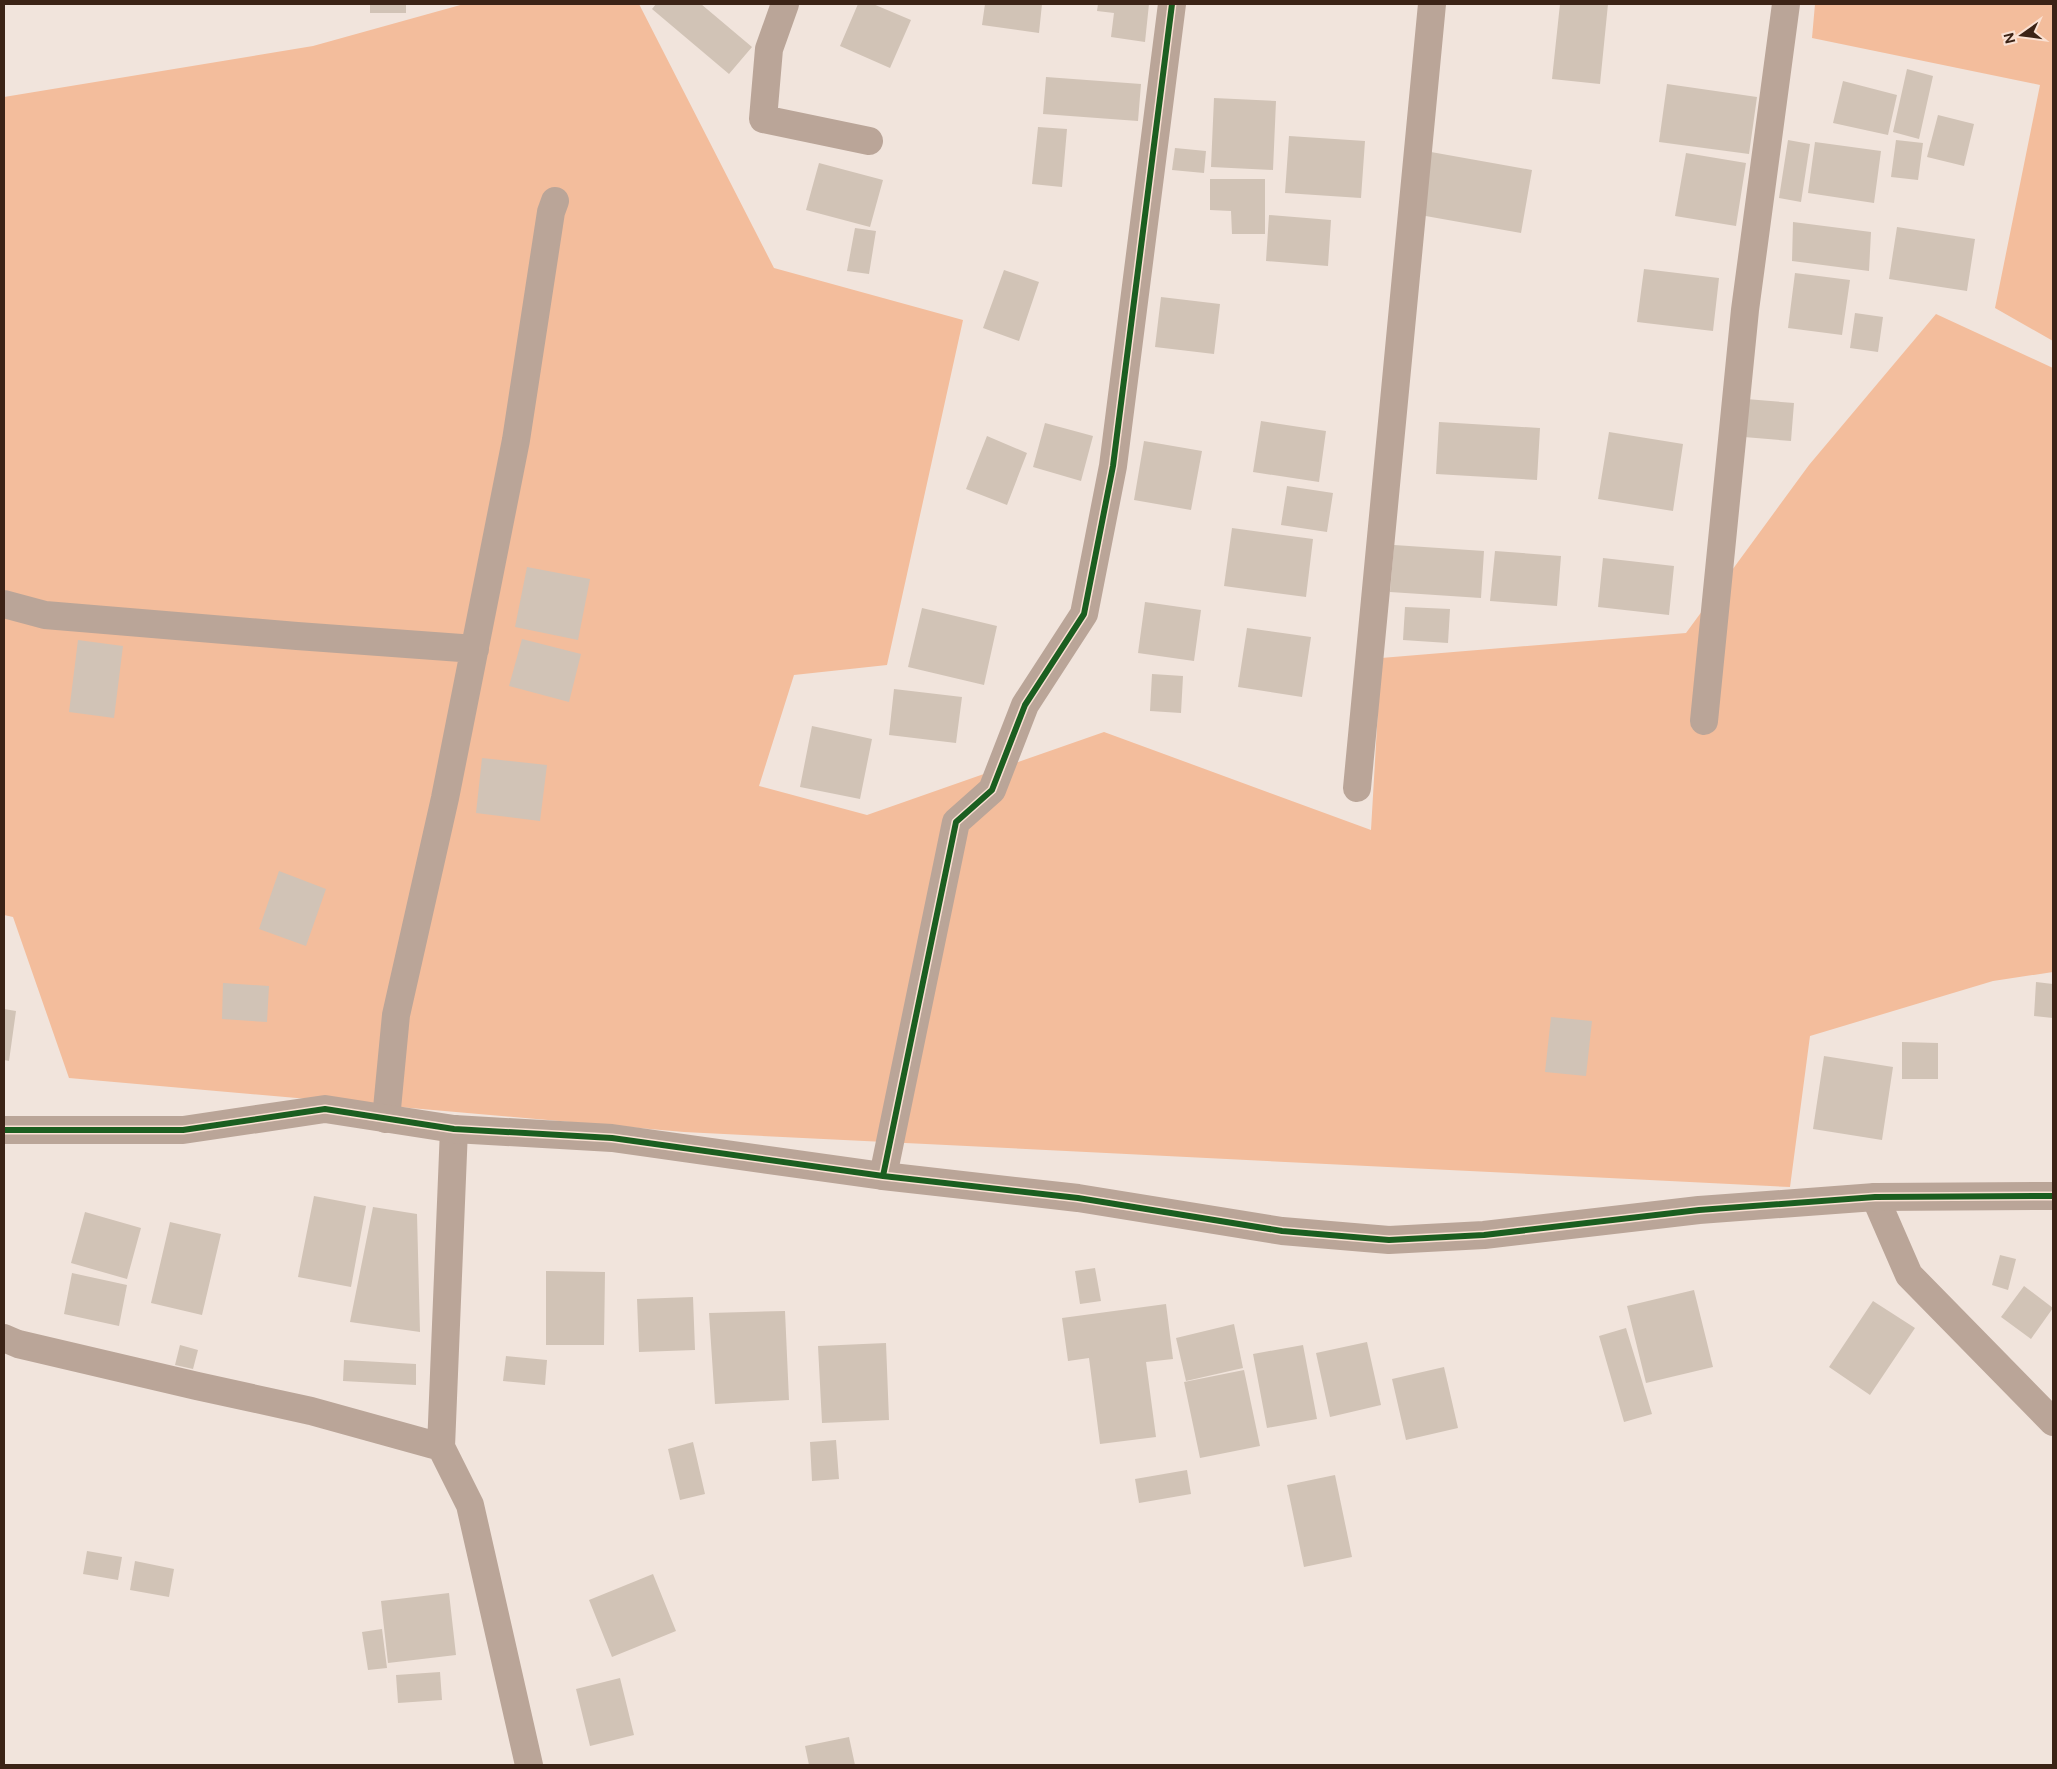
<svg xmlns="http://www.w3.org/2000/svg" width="2057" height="1769" viewBox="0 0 2057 1769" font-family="Figtree,sans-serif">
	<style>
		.green { fill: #f3bd9c }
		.building { fill: #d1c3b6 }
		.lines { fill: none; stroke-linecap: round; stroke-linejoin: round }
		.minor { stroke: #baa598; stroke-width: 28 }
		.tertiary { stroke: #baa598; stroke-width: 28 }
		.cycleway-casing { stroke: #fae1d3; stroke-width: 9 }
		.cycleway { stroke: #1b5e20; stroke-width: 6 }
	</style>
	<rect width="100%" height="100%" fill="#f1e4dc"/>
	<path class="green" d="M464 4H639L774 268 963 320 887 665 794 675 759 786 867 815 1104 732 1371 830 1381 658 1686 633 1809 465 1936 314 2053 368V972L1993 981 1810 1036 1790 1187 684 1132 69 1078 13 917 4 915V97L313 46Z
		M1815 4H2053V341L1995 308 2040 85 1812 38Z"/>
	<path class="building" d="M370 4H406V13H370Z
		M656 4H701L752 47 729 74 652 9Z
		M858 4H873L911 20 890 68 840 46Z
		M985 4H1042L1039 33 982 25Z
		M1098 4H1149L1145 42 1111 37 1114 13 1097 11Z
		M1560 4H1608L1600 84 1552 79Z
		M1907 69 1933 76 1919 139 1893 132Z
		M1046 77 1141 84 1138 121 1043 114Z
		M1843 81 1897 95 1888 135 1833 123Z
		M1667 84 1757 97 1749 154 1659 142Z
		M1214 98 1276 101 1273 170 1211 167Z
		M1938 115 1974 124 1964 166 1927 157Z
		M1038 127 1067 129 1062 187 1032 184Z
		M1289 136 1365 141 1361 198 1285 193Z
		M1788 140 1810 144 1801 202 1779 198Z
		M1896 140 1923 143 1918 180 1891 177Z
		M1815 142 1881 151 1874 203 1808 193Z
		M1175 148 1206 151 1204 173 1172 170Z
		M1431 152 1532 170 1521 233 1420 215Z
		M1686 153 1746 163 1736 226 1675 216Z
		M819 163 883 180 870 227 806 210Z
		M1210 179H1265V234H1232L1231 211 1210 210Z
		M1269 215 1331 220 1328 266 1266 261Z
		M1793 222 1871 232 1869 271 1792 261Z
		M1897 227 1975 239 1967 291 1889 279Z
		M855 228 876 231 869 274 847 271Z
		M1644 269 1719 278 1713 331 1637 322Z
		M1004 270 1039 282 1019 341 983 328Z
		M1795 273 1850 280 1842 335 1788 328Z
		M1161 297 1220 304 1214 354 1155 347Z
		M1855 313 1883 317 1878 352 1850 348Z
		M1746 399 1794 403 1791 441 1744 437Z
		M1261 421 1326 431 1319 482 1253 472Z
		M1439 422 1540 428 1537 480 1436 474Z
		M1045 423 1093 436 1081 481 1033 467Z
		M1609 432 1683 444 1673 511 1598 499Z
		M987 436 1027 453 1007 505 966 489Z
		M1144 441 1202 451 1191 510 1134 500Z
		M1287 486 1333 493 1327 532 1281 525Z
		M1232 528 1313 539 1306 597 1224 586Z
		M1394 545 1484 551 1481 598 1390 592Z
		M1495 551 1561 556 1557 606 1490 601Z
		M1603 558 1674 566 1669 615 1598 607Z
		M527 567 590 579 578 640 515 627Z
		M1145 602 1201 610 1194 661 1138 653Z
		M1405 607 1450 609 1448 643 1403 640Z
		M922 608 997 626 984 685 908 667Z
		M1247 628 1311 637 1302 697 1238 687Z
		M522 639 581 654 569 702 509 686Z
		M78 640 123 646 114 718 69 712Z
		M1152 674 1183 676 1181 713 1150 711Z
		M894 689 962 697 956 743 889 735Z
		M812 726 872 739 860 799 800 787Z
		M482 758 547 765 540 821 476 813Z
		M279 871 326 889 306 946 259 929Z
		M2036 982 2053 984V1018L2034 1016Z
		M223 983 269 986 267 1022 222 1019Z
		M4 1009 16 1011 9 1061 4 1060Z
		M1551 1017 1592 1021 1586 1076 1545 1072Z
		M1902 1042 1938 1043V1079H1902Z
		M1824 1056 1893 1067 1882 1140 1813 1129Z
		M314 1196 366 1206 351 1287 298 1277Z
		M373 1207 417 1214 420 1332 350 1322Z
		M85 1212 141 1228 127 1279 71 1263Z
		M170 1222 221 1234 202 1315 151 1303Z
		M2000 1255 2016 1259 2008 1290 1992 1285Z
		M1095 1268 1101 1301 1080 1304 1075 1271Z
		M546 1271 605 1272 604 1345H546Z
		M72 1273 127 1285 119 1326 64 1314Z
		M2024 1286 2053 1308 2031 1339 2001 1317Z
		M1694 1290 1713 1367 1646 1383 1627 1306Z
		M693 1297 695 1350 639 1352 637 1299Z
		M1873 1301 1915 1328 1870 1395 1829 1367Z
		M1166 1304 1173 1359 1146 1362 1156 1437 1100 1444 1089 1358 1068 1361 1062 1318Z
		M785 1311 789 1400 715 1404 709 1313Z
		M1234 1324 1243 1368 1186 1381 1176 1338Z
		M1626 1328 1652 1414 1624 1422 1599 1336Z
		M1367 1342 1381 1405 1330 1417 1316 1353Z
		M886 1343 889 1420 822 1423 818 1346Z
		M180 1345 198 1350 193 1369 175 1365Z
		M1303 1345 1317 1419 1267 1428 1253 1354Z
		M506 1356 547 1360 545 1385 503 1381Z
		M344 1360 416 1364V1385L343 1381Z
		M1444 1367 1458 1428 1406 1440 1392 1379Z
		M1244 1370 1260 1446 1200 1458 1184 1382Z
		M836 1440 839 1479 812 1481 810 1442Z
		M693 1442 705 1494 680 1500 668 1449Z
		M1187 1470 1191 1494 1139 1503 1135 1479Z
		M1335 1475 1352 1557 1304 1567 1287 1485Z
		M87 1551 122 1557 118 1580 83 1574Z
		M135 1561 174 1569 169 1597 130 1590Z
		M653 1574 676 1631 612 1657 589 1600Z
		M449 1593 456 1655 388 1663 381 1601Z
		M382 1629 387 1668 368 1670 362 1632Z
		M440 1672 442 1700 398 1703 396 1675Z
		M620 1678 634 1735 590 1746 576 1689Z
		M849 1737 855 1765H809L805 1746Z"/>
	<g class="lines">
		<path class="minor" d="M785 4 769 49 763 119 869 141
			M4 604 45 615 297 636 475 649
			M1704 721 1745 310 1786 4
			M1357 788 1432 4
			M386 1119 396 1015 445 798 516 440 551 212 555 201
			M454 1129 441 1447 470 1505 529 1765
			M883 1176 956 822 992 790 1025 705 1084 614 1113 466 1172 4
			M1875 1197 1909 1275 2053 1422
			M4 1338 18 1344 197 1386 311 1411 441 1447"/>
		<path class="tertiary" d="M4 1130H183L325 1109 454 1129 612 1138 883 1176 1078 1198 1282 1231 1389 1240 1484 1235 1699 1210 1875 1197 2053 1196"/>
		<g class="cycleway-casing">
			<path id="cycleway" d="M4 1130H183L325 1109 454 1129 612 1138 883 1176 1078 1198 1282 1231 1389 1240 1484 1235 1699 1210 1875 1197 2053 1196
				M883 1176 956 822 992 790 1025 705 1084 614 1113 466 1172 4"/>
		</g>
		<use href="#cycleway" class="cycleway"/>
	</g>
	<rect width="2057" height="1769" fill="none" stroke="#3b2316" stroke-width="10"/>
	<g transform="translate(2022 35) rotate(256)" stroke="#fae1d3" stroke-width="4" paint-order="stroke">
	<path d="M0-4L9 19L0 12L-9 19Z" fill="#3b2316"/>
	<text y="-8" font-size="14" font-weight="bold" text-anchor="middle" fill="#3b2316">N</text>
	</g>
</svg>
